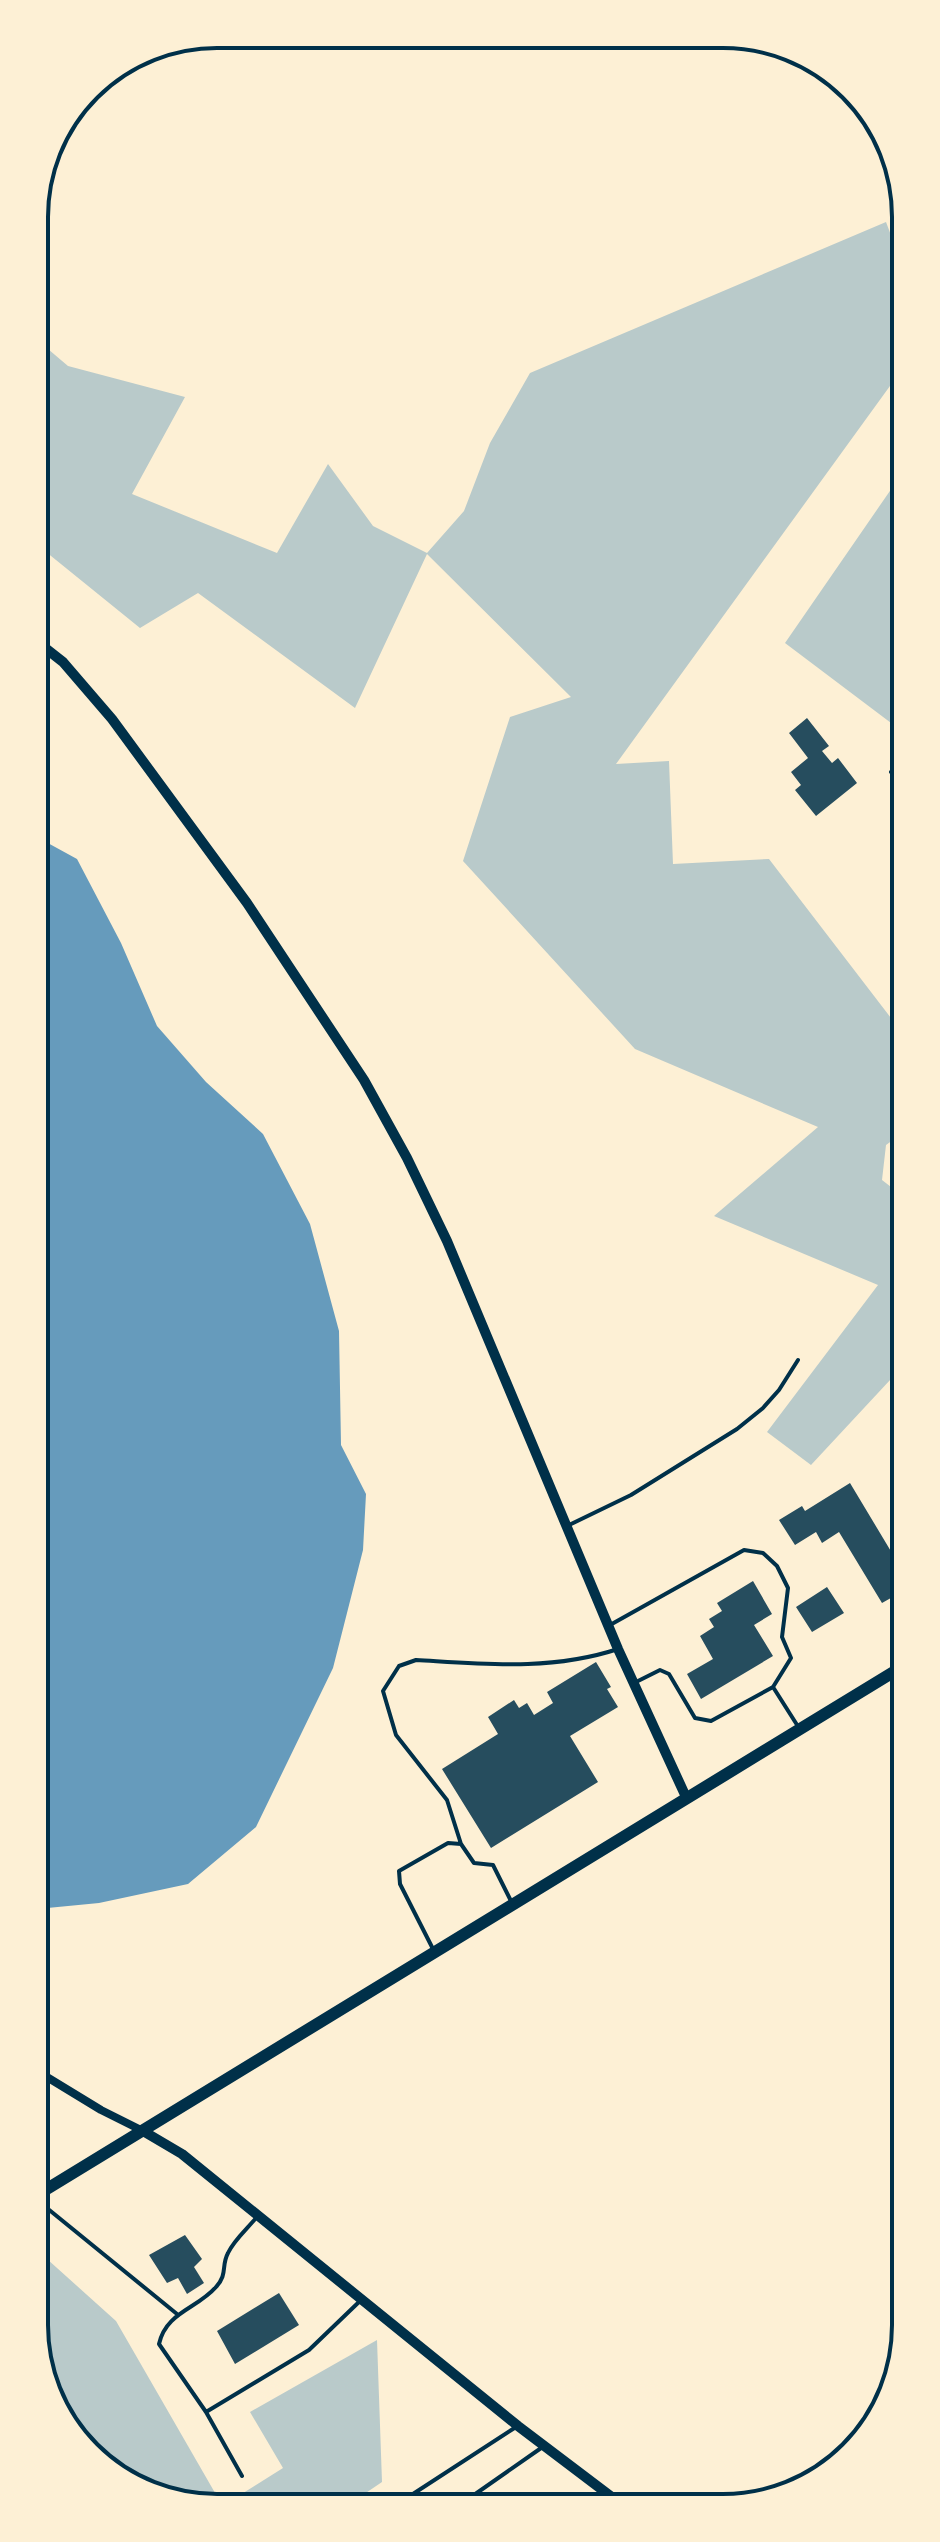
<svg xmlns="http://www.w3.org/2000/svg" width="940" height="2542" viewBox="0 0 940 2542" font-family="Helvetica,sans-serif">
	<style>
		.green { fill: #b9caca }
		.water { fill: #669bbc }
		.building { fill: #264d5e }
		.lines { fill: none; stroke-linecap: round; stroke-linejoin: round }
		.service { stroke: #003049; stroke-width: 4 }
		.minor { stroke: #003049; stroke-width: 8 }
		.tertiary { stroke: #003049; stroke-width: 10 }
		.secondary { stroke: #003049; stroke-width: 12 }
		.rim { fill: none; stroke: #003049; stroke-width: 4 }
	</style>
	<rect width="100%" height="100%" fill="#fdf0d5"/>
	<path class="green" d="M886 222 898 254 903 256V368L616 764 669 761 673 864 769 859 904 1035V1132L886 1145 882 1180 904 1197V1365L811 1465 767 1432 878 1285 714 1216 818 1127 635 1049 463 861 510 717 571 697 427 554 355 708 198 593 140 628 35 543V338L68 366 185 397 132 494 277 553 328 464 373 526 427 553 464 511 490 443 530 373Z
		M903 472V732L785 643Z
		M37 2250 116 2321 222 2505H182L88 2455 38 2361Z
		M377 2340 382 2482 348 2505H224L283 2468 250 2412Z"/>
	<path class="water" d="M35 836 77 859 121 943 157 1026 206 1082 263 1134 310 1224 339 1331 341 1445 366 1494 363 1550 333 1668 256 1827 188 1884 99 1903 37 1909Z"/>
	<path class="building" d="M807 718 829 746 822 751 832 763 838 758 857 783 816 816 795 790 801 785 791 772 808 758 789 733Z
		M850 1483 904 1573 905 1590 882 1603 839 1532 822 1543 816 1532 795 1545 779 1520 802 1506 805 1511Z
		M753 1581 772 1614 754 1625 773 1656 701 1699 687 1674 713 1659 700 1636 714 1627 709 1619 722 1611 717 1603Z
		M827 1587 844 1613 812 1632 796 1607Z
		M596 1662 611 1687 607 1689 618 1707 570 1736 598 1782 491 1848 442 1769 498 1734 488 1717 514 1700 519 1708 527 1703 534 1715 553 1703 547 1692Z
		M185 2235 202 2259 194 2267 204 2283 187 2294 178 2278 167 2283 149 2255Z
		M279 2293 299 2325 235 2364 217 2331Z"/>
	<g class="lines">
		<path class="service" d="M891 772 903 776
			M569 1525 631 1495 737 1429 763 1408 779 1390 798 1360
			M610 1625 744 1550 763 1553 777 1566 788 1588 782 1637 791 1658 773 1687 799 1728
			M634 1683 660 1670 669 1674 695 1718 711 1721 773 1687
			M461 1844 447 1800 396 1735 383 1691 399 1666 416 1660C485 1664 551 1671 618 1649
			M434 1951 400 1884 399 1871 448 1843 461 1844 474 1863 493 1865 511 1901
			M37 2200 177 2314
			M256 2218C247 2229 234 2240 228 2253 221 2266 228 2274 216 2287 197 2309 166 2312 159 2344L206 2412 309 2350 360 2301
			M206 2412 242 2476
			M461 2504 544 2446
			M396 2505 516 2427"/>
		<path class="minor" d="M37 2071 101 2110 143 2131"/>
		<path class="tertiary" d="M35 640 63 662 112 719 247 903 364 1080 407 1158 447 1241 618 1649 686 1797
			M143 2131 182 2154 518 2426 621 2504"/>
		<path class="secondary" d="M37 2195 905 1665"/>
	</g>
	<path d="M0 0H940V2542H0ZM217 48H723A169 169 0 0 1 892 217V2325A169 169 0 0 1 723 2494H217A169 169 0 0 1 48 2325V217A169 169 0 0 1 217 48Z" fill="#fdf0d5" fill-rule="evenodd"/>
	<path class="rim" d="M217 48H723A169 169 0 0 1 892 217V2325A169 169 0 0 1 723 2494H217A169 169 0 0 1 48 2325V217A169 169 0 0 1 217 48Z"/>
</svg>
